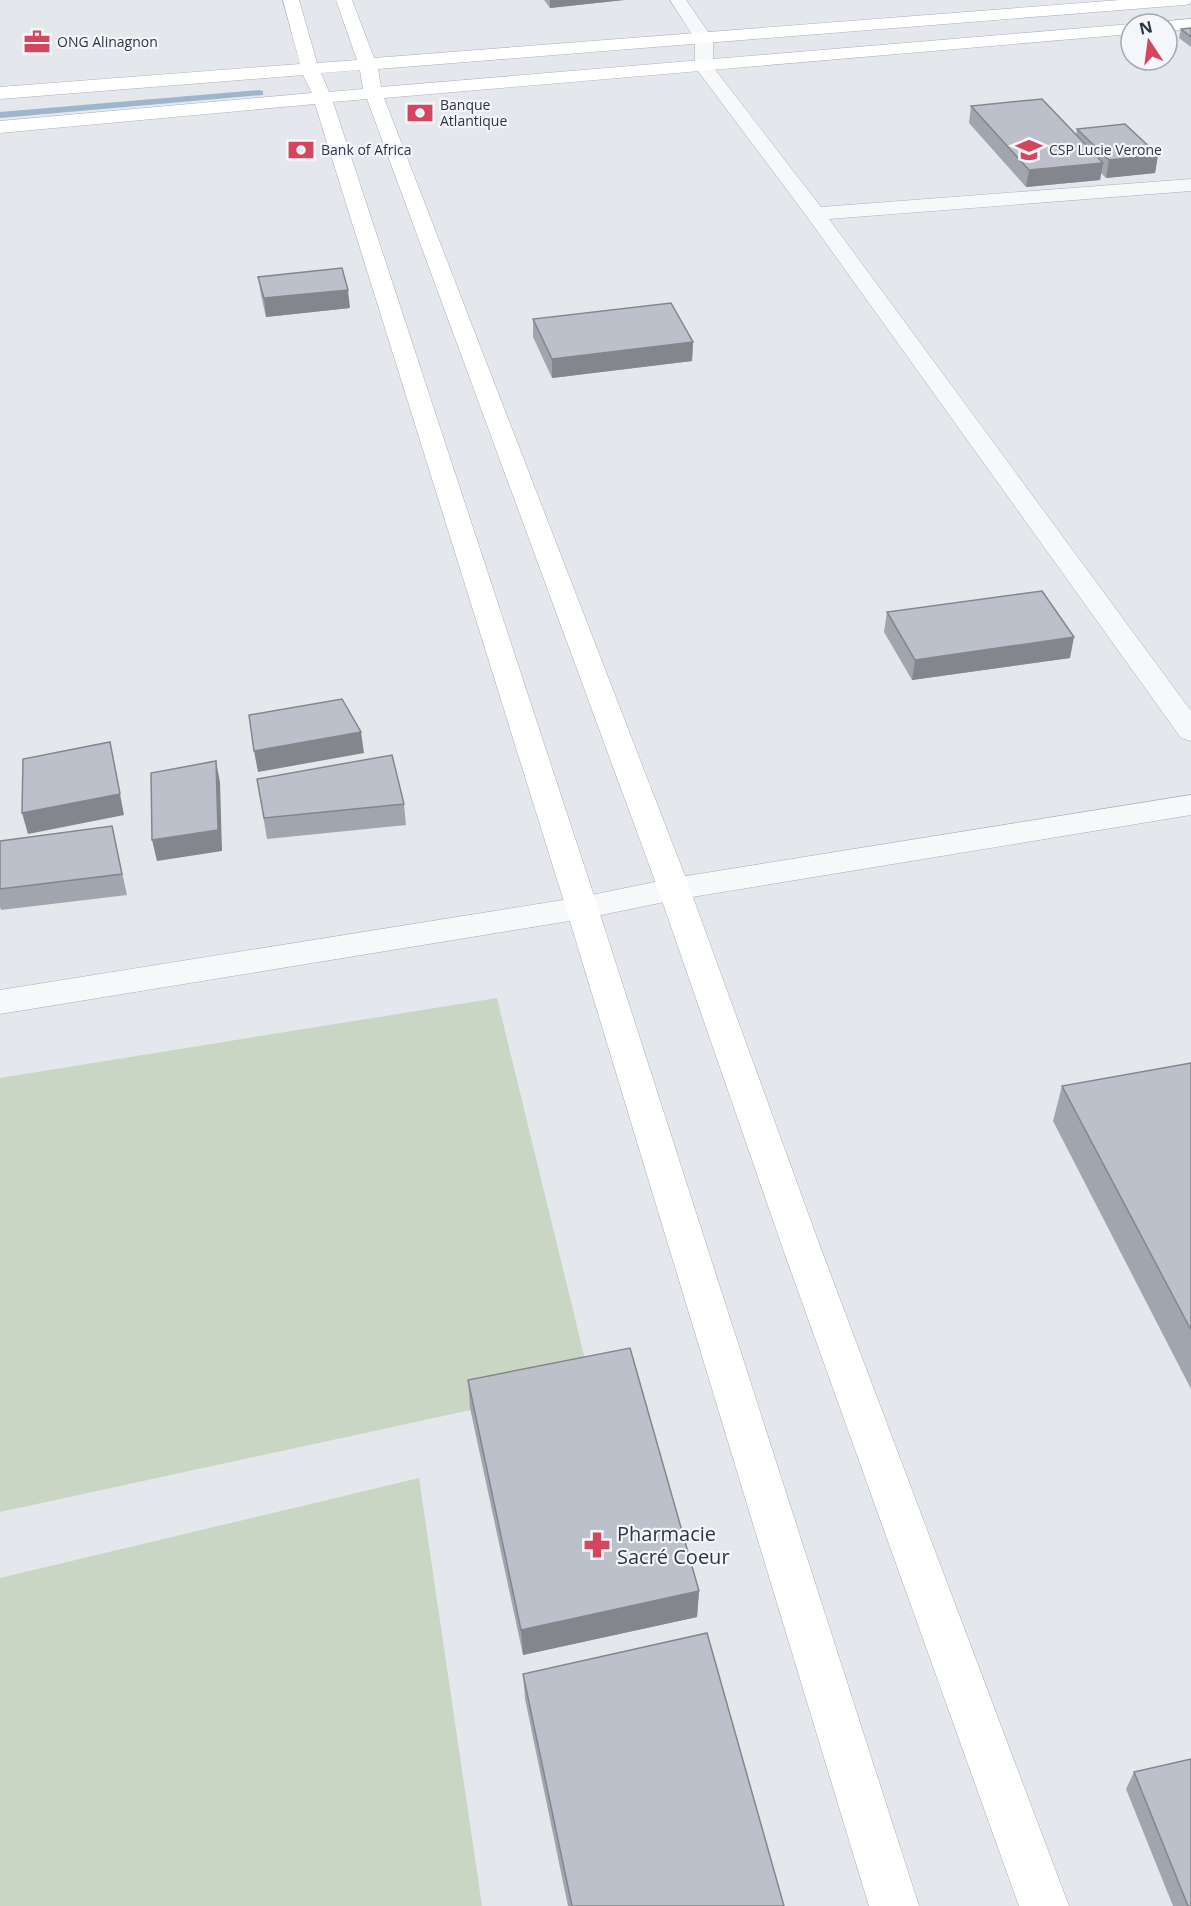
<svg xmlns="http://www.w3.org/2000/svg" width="1191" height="1906" viewBox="0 0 1191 1906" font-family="'Open Sans',sans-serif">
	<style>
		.green { fill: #c9d6c4 }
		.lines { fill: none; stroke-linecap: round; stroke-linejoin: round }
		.stream { fill: #9eb6cd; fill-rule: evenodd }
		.street-casing { stroke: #a8aeb7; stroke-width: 1 }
		.secondary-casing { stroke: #a8aeb7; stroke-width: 1 }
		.street { fill: #f7f8fa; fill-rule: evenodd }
		.secondary { fill: #fff; fill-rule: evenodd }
		.wall { fill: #a1a5ae }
		.shaded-wall { fill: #83868d }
		.building { fill: #bbc0ca; stroke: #83868d; stroke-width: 1.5 }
		.labels { text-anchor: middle; stroke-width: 4.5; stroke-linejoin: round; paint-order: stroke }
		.far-poi-label { font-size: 14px; fill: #2a3546; stroke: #f4f6f9; text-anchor: start }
		.near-poi-label { font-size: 20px; fill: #2a3546; stroke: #f4f6f9; text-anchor: start }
	</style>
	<rect width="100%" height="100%" fill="#e4e7ec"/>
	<path class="green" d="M497 998 591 1384 0 1512V1078Z
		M419 1478 482 1906H0V1578Z"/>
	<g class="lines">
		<path class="stream" d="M259 90 263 91V95L0 118V112Z"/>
		<g class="street-casing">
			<path id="street" d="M670 0H686L713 39V67L821 207 1191 179V191L829 219 1191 711V741L1181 738 808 218 698 71 695 67V39Z
				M1191 795V815L674 900 582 919 0 1014V990L582 897 674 878Z"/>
		</g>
		<g class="secondary-casing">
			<path id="secondary" d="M283 0H299L317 63 357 60 336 0H352L374 58 1120 0H1191L1190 4 1184 5 378 69 381 87 1131 24H1132L1131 34 384 98 690 889 821 1249 1069 1906H1019L783 1249 658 889 367 99 333 102 598 908 919 1906H869L566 908 315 104 0 133V121L312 93 303 75 0 99V87L300 64ZM360 70 363 89 329 92 321 73Z
				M1191 19V29L1167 31V24H1160L1167 21Z"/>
		</g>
		<use href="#street" class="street"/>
		<use href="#secondary" class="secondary"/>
	</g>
	<path class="wall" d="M544 0H624L550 8Z
		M1191 28V47L1179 38 1181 29Z
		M971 106 1076 135 1077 129 1158 155 1155 173 1106 178 1101 173 1100 180 1026 187 969 123Z
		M258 277 350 308 266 317 261 295Z
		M533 319 693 342 692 361 552 378 533 337Z
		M887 612 1070 658 912 680 884 632Z
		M257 779 404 804 406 825 267 839Z
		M112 826 127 895 1 910 0 907V841Z
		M1191 1063V1389L1053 1121 1062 1086Z
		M468 1380 699 1591 697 1617 523 1655 470 1408Z
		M523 1674 784 1906H568L525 1699Z
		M1134 1772 1191 1906H1173L1126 1789Z"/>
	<path class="shaded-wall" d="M550 0H624L550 8Z
		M1158 155 1155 173 1106 178 1109 160Z
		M1103 163 1100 180 1026 187 1029 170Z
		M348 290 350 308 266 317 264 298Z
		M693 342 692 361 552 378V359Z
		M1074 637 1070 658 912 680 915 660Z
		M361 732 364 753 258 772 254 751Z
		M110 742 124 815 28 834 22 813Z
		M216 761 220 782 222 851 157 861 152 840Z
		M699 1591 697 1617 523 1655 521 1630Z"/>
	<path class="building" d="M1191 28V37L1181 29Z
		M1042 99 1103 163 1029 170 971 106Z
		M1125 124 1158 155 1109 160 1077 129Z
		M342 268 348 290 264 298 258 277Z
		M671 303 693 342 552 359 533 319Z
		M1042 591 1074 637 915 660 887 612Z
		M342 699 361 732 254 751 249 715Z
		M110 742 120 794 22 813 23 759Z
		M392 755 404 804 264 818 257 779Z
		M216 761 218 830 152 840 151 773Z
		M112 826 122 874 0 889V841Z
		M1191 1063V1330L1062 1086Z
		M630 1348 699 1591 521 1630 468 1380Z
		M707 1633 784 1906H572L523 1674Z
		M1191 1759V1906H1188L1134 1772Z"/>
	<defs>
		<g id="office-bare" transform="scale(2.07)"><path d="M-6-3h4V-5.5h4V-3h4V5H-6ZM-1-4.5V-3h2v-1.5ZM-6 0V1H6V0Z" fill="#d5455d" stroke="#f4f6f9" stroke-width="2.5" paint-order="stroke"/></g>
		<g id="bank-bare" transform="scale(2.07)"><path d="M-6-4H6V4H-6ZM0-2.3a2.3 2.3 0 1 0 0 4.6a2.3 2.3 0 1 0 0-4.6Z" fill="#d5455d" stroke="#f4f6f9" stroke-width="2.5" paint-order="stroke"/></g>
		<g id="school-bare" transform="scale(2.07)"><path d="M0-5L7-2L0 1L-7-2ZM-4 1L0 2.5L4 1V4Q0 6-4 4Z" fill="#d5455d" stroke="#f4f6f9" stroke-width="2.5" paint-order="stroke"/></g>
		<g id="pharmacy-bare" transform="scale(2.07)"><path d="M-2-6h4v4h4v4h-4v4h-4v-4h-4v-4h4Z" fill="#d5455d" stroke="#f4f6f9" stroke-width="2.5" paint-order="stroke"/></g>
	</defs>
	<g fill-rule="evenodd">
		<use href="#office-bare" x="37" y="42"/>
		<use href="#bank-bare" x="420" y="113"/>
		<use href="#bank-bare" x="301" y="150"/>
		<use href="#school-bare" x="1029" y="150"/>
		<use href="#pharmacy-bare" x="597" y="1545"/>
	</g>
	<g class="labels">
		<g class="far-poi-label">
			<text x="57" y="47">ONG Alinagnon</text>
			<text x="440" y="110">Banque<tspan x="440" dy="16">Atlantique</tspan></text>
			<text x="321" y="155">Bank of Africa</text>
			<text x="1049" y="155">CSP Lucie Verone</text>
		</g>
		<g class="near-poi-label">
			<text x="617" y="1541">Pharmacie<tspan x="617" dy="23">Sacré Coeur</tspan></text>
		</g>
	</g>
	<g transform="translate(1149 42) rotate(347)"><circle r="28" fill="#f4f6f9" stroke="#a3a9b1" stroke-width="1.5"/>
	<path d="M0-4.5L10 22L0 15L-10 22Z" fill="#d5455d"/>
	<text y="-9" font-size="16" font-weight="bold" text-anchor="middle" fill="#2a3546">N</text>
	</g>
</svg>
